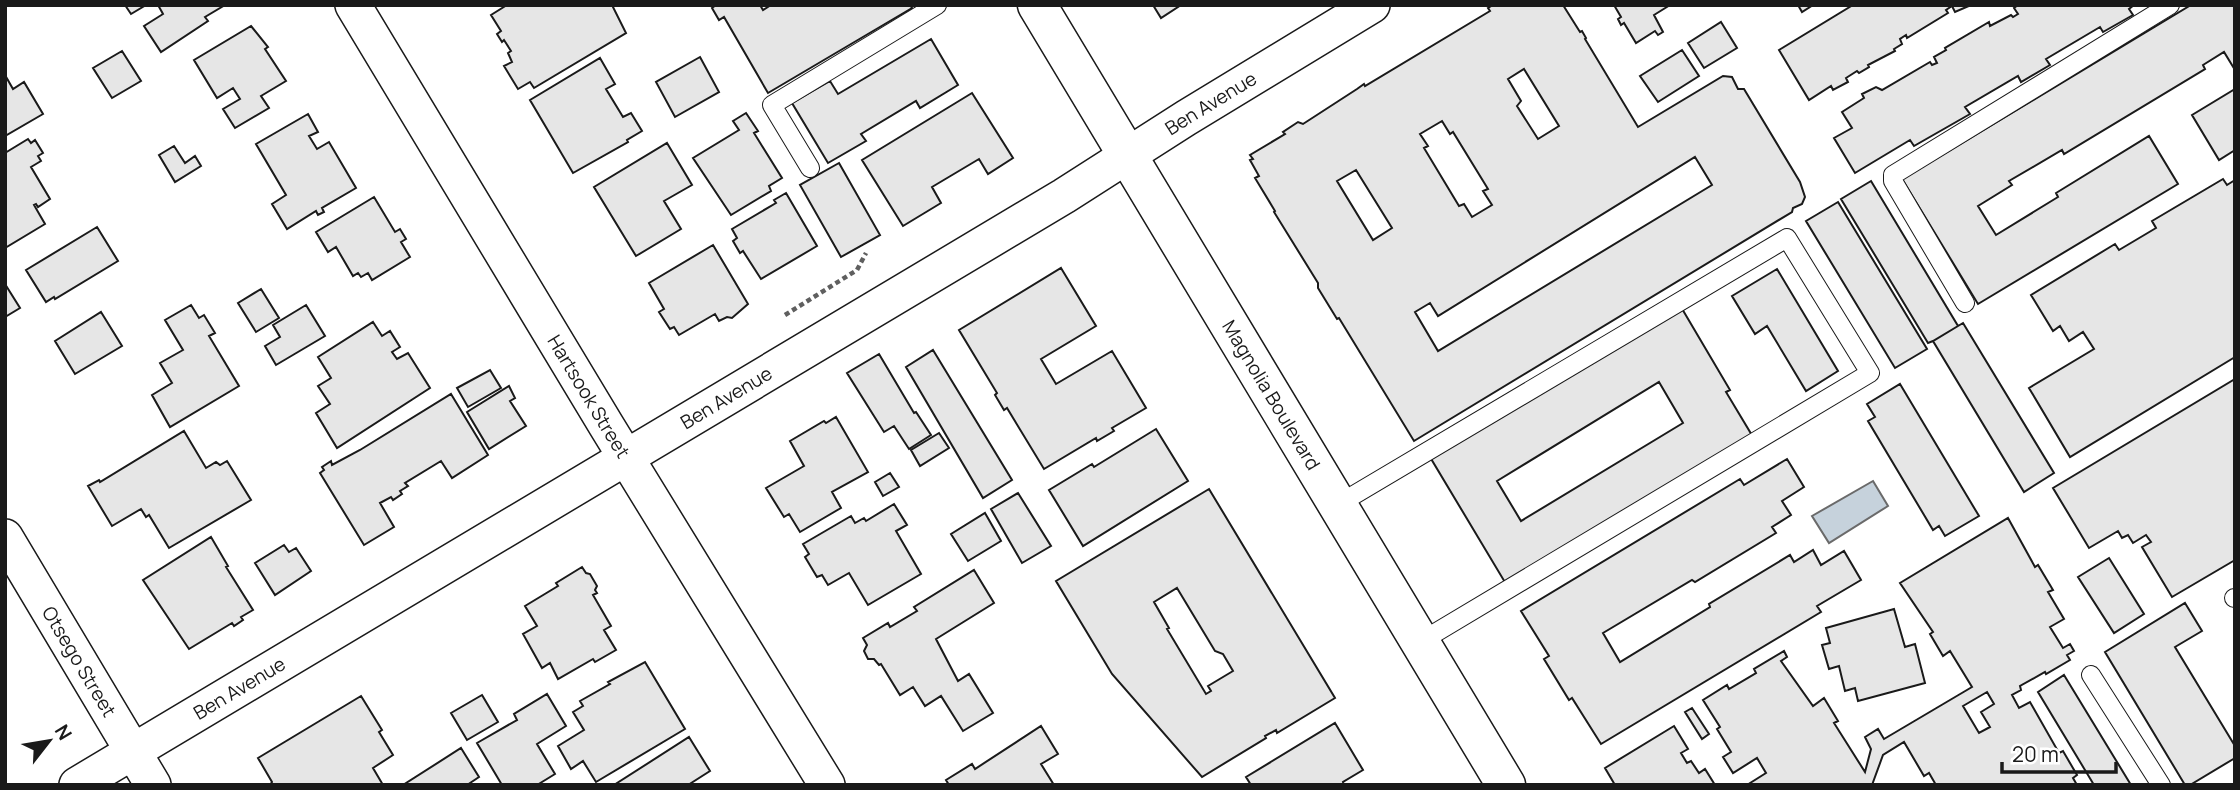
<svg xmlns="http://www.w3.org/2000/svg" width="2240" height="790" viewBox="0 0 2240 790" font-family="Manrope,sans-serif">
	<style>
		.water { fill: #c6d2dc; stroke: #6a6a6a; stroke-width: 2 }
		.building { fill: #e6e6e6; stroke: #1a1a1a; stroke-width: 2; fill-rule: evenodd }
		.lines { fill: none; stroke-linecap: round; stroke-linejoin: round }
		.lane-casing { stroke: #1a1a1a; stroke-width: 20 }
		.street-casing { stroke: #1a1a1a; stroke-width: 38 }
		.secondary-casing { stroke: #1a1a1a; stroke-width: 41 }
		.path { stroke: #5f5f5f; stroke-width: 4.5; stroke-dasharray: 5 3.5; stroke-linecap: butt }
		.lane { stroke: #fff; stroke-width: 18 }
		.street { stroke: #fff; stroke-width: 35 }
		.secondary { stroke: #fff; stroke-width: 38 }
		.labels { text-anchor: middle; stroke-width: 5; stroke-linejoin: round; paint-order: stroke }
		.street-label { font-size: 19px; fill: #1a1a1a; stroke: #fff }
	</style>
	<rect width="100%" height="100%" fill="#fff"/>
	<path class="water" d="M1873 481 1888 506 1829 543 1812 516Z"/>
	<path class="building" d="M125 5H146L131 14Z
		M158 5H225L205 17 208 21 161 52 144 26 163 14Z
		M507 5H612L626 33 534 88 530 82 518 89 504 66 512 62 508 53 511 51 504 40 502 42 497 34 501 31 491 15Z
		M716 5H760L763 10 771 5H910L912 8 768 93 724 17 719 20 712 8Z
		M1153 5H1181L1161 18Z
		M1493 5H1563L1580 32 1582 31 1586 38 1585 39 1638 127 1723 76 1732 77 1738 89H1744L1800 182 1805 197 1802 204 1793 208 1792 212 1414 441 1339 318 1337 319 1318 288V283L1274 212 1275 211 1255 178 1259 176 1250 160 1253 159 1250 155 1285 134 1283 132 1298 122 1303 124 1357 89 1364 84 1365 86 1490 11 1488 8ZM1524 69 1559 126 1538 139 1517 106 1521 101 1508 79ZM1442 121 1450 134 1453 132 1488 189 1483 191 1492 205 1472 217 1464 204 1459 206 1424 148 1428 146 1420 134ZM1695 157 1712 185 1438 351 1415 312 1430 303 1438 316ZM1356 170 1392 228 1373 240 1337 181Z
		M1614 5H1670L1654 15 1663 32 1658 35 1655 31 1636 43 1624 23 1621 25 1618 19 1621 17Z
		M1798 5H1813L1802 12Z
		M1853 5H1971L1955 12 1952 6 1946 10 1948 13 1907 38 1906 35 1900 39 1902 44 1894 49 1895 51 1868 65 1869 67 1859 73 1857 71 1846 78 1848 82 1833 90 1831 86 1809 100 1779 50Z
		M2018 5H2134L2129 9 2133 15 2103 32 2100 27 2046 59 2050 65 2021 82 2018 76 1965 107 1970 114 1914 146 1910 140 1855 173 1834 138 1852 128 1842 112 1864 98 1862 94 1876 87 1882 90 1930 62 1932 65 1937 63 1934 57 1946 50 1945 48 1989 22 1990 26 2011 15 2013 17 2018 14 2014 8Z
		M2191 5H2235V70L2224 52 2203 65 2205 69 2064 154 2062 150 2009 181 2012 185 1978 206 1996 235 2058 197 2056 193 2149 136 2178 184 1978 304 1902 179Z
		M1721 22 1737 48 1704 68 1688 43Z
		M251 26 268 47 265 49 286 81 261 96 269 108 235 128 223 109 240 99 233 88 217 98 194 60Z
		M931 39 958 85 920 108 916 101 861 134 866 141 828 163 792 103 830 81 838 94Z
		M1682 50 1699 76 1658 102 1640 76Z
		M122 51 141 81 112 98 93 68Z
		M700 57 719 92 675 117 656 82Z
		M600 58 615 84 606 89 623 117 631 113 642 131 627 140 628 142 573 173 530 100Z
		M5 75 13 89 24 82 43 114 5 136Z
		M2235 89V150L2219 160 2192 115Z
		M972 93 1013 158 988 174 979 159 932 187 941 203 903 226 862 160Z
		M746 113 758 131 754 133 782 178 769 186 771 191 731 215 693 158 739 130 733 121Z
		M308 114 318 132 309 136 317 149 329 142 356 188 322 208 324 212 318 215 316 211 287 229 272 204 286 195 256 144Z
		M28 139 31 143 35 140 43 153 38 156 41 161 31 167 50 199 38 207 36 204 34 205 45 224 5 248V153Z
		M667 143 692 185 664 201 681 229 636 256 594 187Z
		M174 146 185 163 195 156 201 166 175 182 159 155Z
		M839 163 880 235 841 257 800 185Z
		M2223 179 2227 185 2235 180V357L2070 457 2029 388 2094 349 2083 332 2069 341 2060 326 2053 331 2031 295 2115 244 2119 250 2156 228 2152 221Z
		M1871 181 1958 326 1933 341 1928 343 1841 199Z
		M786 193 817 246 761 279 743 251 740 253 733 241 737 238 732 229 776 203 774 200Z
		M374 197 395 232 400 229 406 239 401 242 410 257 372 280 368 273 361 277 358 273 353 276 336 247 328 252 316 232Z
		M1838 202 1927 349 1895 368 1806 221Z
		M97 227 118 261 55 299 54 297 46 302 26 270Z
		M713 245 748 304 732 318 727 317 719 321 715 314 679 335 674 327 670 329 659 312 664 309 649 283Z
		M1061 268 1096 326 1041 359 1056 384 1112 351 1146 408 1112 428 1114 431 1097 441 1096 438 1044 469 1007 408 1004 410 995 395 997 393 959 330Z
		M1777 269 1838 371 1806 391 1767 326 1755 334 1732 296Z
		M5 284 20 308 5 317Z
		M261 289 279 318 256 332 238 303Z
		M191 305 199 318 204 315 215 333 209 336 239 386 170 427 152 395 172 383 160 363 183 350 165 320Z
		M306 305 325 336 276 365 265 346 280 337 273 325Z
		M1681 307 1730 390 1726 392 1756 442 1509 589 1430 457ZM1659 382 1683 423 1521 521 1497 481Z
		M101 312 122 346 75 374 55 341Z
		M373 322 382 336 390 331 400 347 392 352 397 359 408 353 430 388 337 448 316 413 330 404 318 386 331 378 318 357Z
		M1963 323 2054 473 2024 492 1933 341Z
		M933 350 1012 480 983 498 906 367Z
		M879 354 914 413 916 412 931 435 909 449 894 426 884 432 847 373Z
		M490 370 501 388 468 407 457 388Z
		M2235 379V560L2172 597 2142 547 2151 542 2146 535 2133 543 2128 535 2122 538 2118 531 2089 548 2053 488Z
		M1900 384 1979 516 1945 536 1939 526 1933 530 1868 421 1875 417 1867 404Z
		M509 386 515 398 510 401 526 426 489 449 467 412Z
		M451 394 488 455 452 478 441 461 405 483 408 486 400 491 402 494 393 500 391 497 380 503 394 527 364 545 320 473 324 470 322 467 331 461 332 465 360 450Z
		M836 417 868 472 832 492 841 508 800 532 789 514 784 517 766 488 804 466 790 441 824 421 826 423Z
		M1156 429 1188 481 1083 546 1049 490 1092 464 1094 467Z
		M184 431 206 468 216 462 220 465 227 461 251 500 169 548 149 515 146 517 141 509 112 526 88 486 99 480 100 482Z
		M939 433 949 448 920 466 911 450Z
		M1787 459 1804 487 1782 501 1791 515 1772 527 1776 533 1695 582 1692 580 1603 633 1620 662 1710 607 1709 604 1790 555 1794 562 1813 550 1821 565 1844 551 1861 580 1817 606 1821 612 1601 744 1572 698 1569 700 1544 659 1549 656 1521 611 1740 479 1744 485Z
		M890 473 899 487 883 496 875 482Z
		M1209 489 1335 698 1277 733 1276 730 1265 736 1266 738 1202 777 1112 674 1056 581ZM1177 588 1215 651 1223 654 1233 671 1208 686 1211 691 1206 694 1167 629 1169 628 1154 602Z
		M1018 493 1051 546 1022 563 991 509Z
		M894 504 907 525 896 531 921 574 868 605 849 573 828 585 822 575 817 577 805 557 809 554 803 544 851 516 855 523 864 518 866 521Z
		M985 513 1001 541 968 561 951 534Z
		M2008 518 2035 567 2038 565 2053 590 2048 592 2064 619 2050 627 2063 648 2070 644 2074 651 2067 655 2070 660 2046 674 2045 672 2020 686 2021 690 2012 695 2019 708 2030 702 2059 753 2063 751 2077 775 2073 778 2077 785H1936L1929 773 1924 776 1904 742 1883 755 1872 785H1747L1766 773 1757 758 1733 773 1723 757 1731 752 1717 729 1720 727 1703 700 1727 685 1729 689 1756 673 1754 669 1784 651 1787 657 1781 661 1813 706 1824 698 1838 721 1834 723 1865 772 1871 749 1865 737 1878 729 1884 739 1972 687 1950 651 1943 656 1930 634 1933 632 1900 583ZM1987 692 1994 704 1981 712 1990 727 1979 733 1963 706Z
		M211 537 228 566 226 567 253 610 241 617 243 620 234 626 232 623 189 649 143 580Z
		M284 545 289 552 296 548 311 571 275 595 255 563Z
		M2109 558 2144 614 2114 633 2078 577Z
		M582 567 586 573 590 574 597 586 595 590 597 593 593 595 611 626 604 630 616 650 595 662 593 659 558 679 550 663 542 668 523 634 537 626 525 606 558 586 556 583Z
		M974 570 994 603 936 639 958 681 969 674 993 713 963 731 941 696 925 706 913 687 900 695 881 664 879 665 874 659H868L864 651 867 645 863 638 888 623 890 627 917 611 914 607Z
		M2185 603 2202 631 2175 647 2235 746V758L2190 785H2185L2105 652Z
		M1894 609 1905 647 1915 644 1925 683 1858 701 1855 688 1845 691 1839 666 1829 669 1822 645 1830 643 1826 628Z
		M645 662 685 729 596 782 583 761 571 769 558 746 584 730 573 712 583 706 580 701 610 684 608 682Z
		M2064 675 2131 785H2094L2038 692Z
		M547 694 566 726 537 744 555 774 537 785H502L477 743 517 720 514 714Z
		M482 695 498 722 467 740 451 713Z
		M361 696 382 730 379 732 393 755 373 768 383 785H270L272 782 258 758Z
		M1692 708 1709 734 1702 739 1685 712Z
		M1335 723 1363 770 1343 782 1344 785H1251L1246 777Z
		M1041 726 1058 754 1041 764 1054 785H949L946 780 972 764 975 769Z
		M1674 726 1688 749 1681 753 1687 763 1691 761 1699 773 1705 769 1715 785H1615L1605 768Z
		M689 737 710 771 688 785H614Z
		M461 748 479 777 467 785H403Z"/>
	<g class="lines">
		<g class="lane-casing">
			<path id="lane" d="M810 168 772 105 937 5
				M1965 303 1893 181V175L2170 5
				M1337 505 1787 238 1870 373 1420 642
				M2234 598H2235
				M2091 675 2161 785"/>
		</g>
		<g class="street-casing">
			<g id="street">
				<path id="s1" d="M353 5 606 425 827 785"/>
				<path id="s2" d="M5 537 153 785"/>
				<path id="s3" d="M77 785 1064 196 1186 118 1372 5"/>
			</g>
		</g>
		<g class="secondary-casing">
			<g id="secondary">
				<path id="s4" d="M1037 5 1506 785"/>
			</g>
		</g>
		<path class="path" d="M785 315 857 270 866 253"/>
		<use href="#lane" class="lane"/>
		<use href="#street" class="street"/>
		<use href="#secondary" class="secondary"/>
	</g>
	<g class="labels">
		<g class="street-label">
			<text dy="7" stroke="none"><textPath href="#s3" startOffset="1323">Ben Avenue</textPath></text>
			<text dy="7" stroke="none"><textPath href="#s4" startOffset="455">Magnolia Boulevard</textPath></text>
			<text dy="7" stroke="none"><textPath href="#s1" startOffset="457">Hartsook Street</textPath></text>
			<text dy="7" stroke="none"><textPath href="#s3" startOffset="756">Ben Avenue</textPath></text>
			<text dy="7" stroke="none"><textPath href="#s2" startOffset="145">Otsego Street</textPath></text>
			<text dy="7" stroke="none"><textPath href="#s3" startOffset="189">Ben Avenue</textPath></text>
		</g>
	</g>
	<rect width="2240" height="790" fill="none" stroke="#1a1a1a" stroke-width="14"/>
	<g transform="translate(49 741) rotate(59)" stroke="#ffffff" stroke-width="5" paint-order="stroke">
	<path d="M0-5L12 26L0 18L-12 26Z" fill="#1a1a1a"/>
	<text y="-10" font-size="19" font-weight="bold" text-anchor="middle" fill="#1a1a1a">N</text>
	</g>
	<path d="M2002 762v10h114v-10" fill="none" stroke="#1a1a1a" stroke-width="3.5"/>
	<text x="2012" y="762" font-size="21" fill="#1a1a1a" stroke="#ffffff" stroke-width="5" paint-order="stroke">20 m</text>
</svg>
